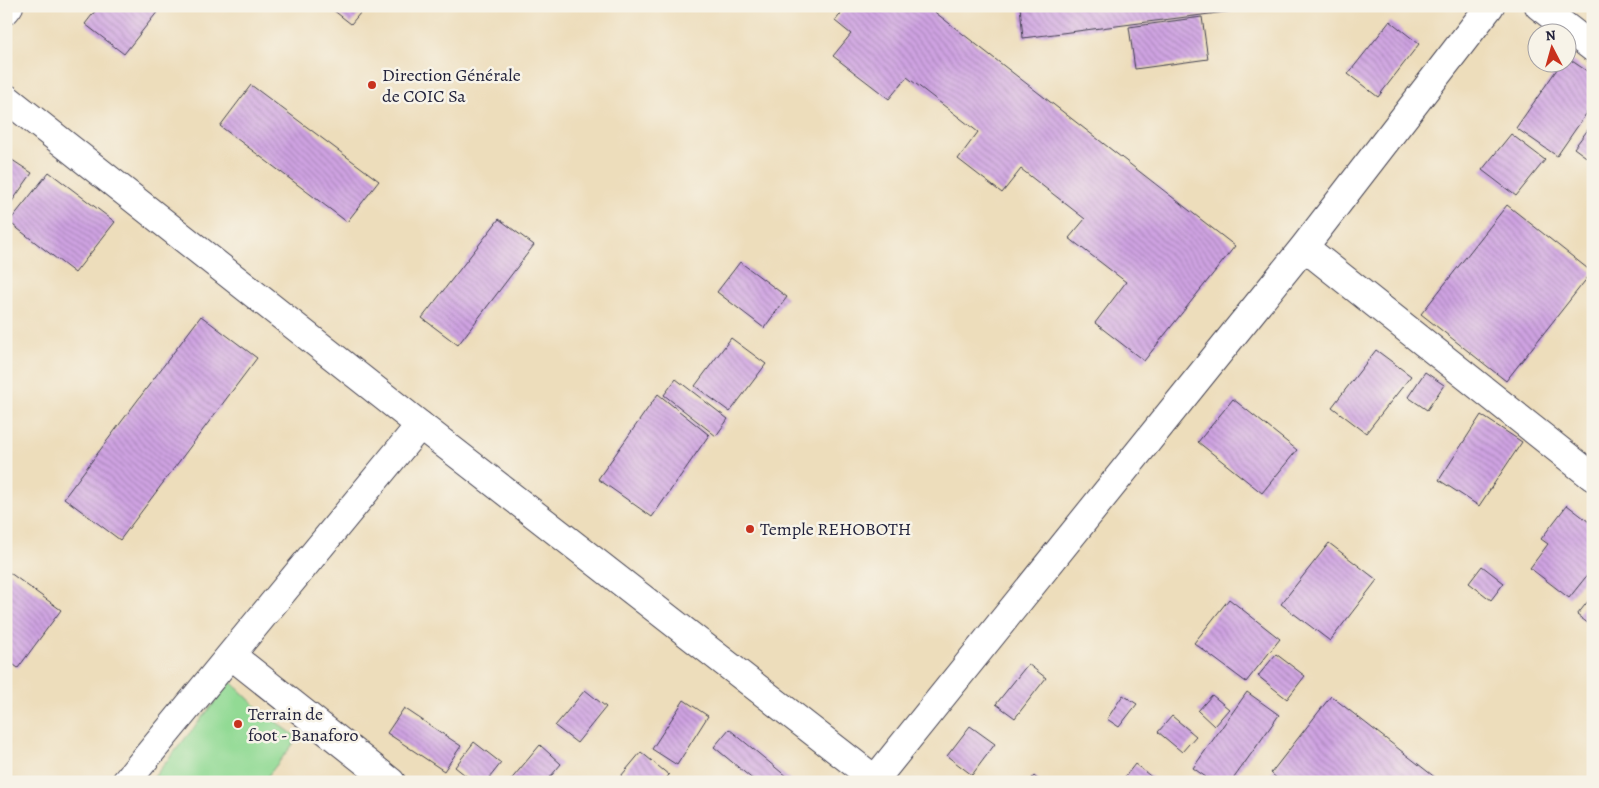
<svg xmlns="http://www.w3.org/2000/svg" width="1599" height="788" viewBox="0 0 1599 788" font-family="Alegreya,serif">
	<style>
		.pitch { fill: #92da94; stroke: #5a7e68 }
		.building { fill: url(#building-back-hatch) }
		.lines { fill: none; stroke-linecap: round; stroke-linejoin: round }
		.minor-casing { stroke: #403e4e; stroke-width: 30 }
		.tertiary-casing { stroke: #403e4e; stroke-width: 30 }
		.minor { stroke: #fff; stroke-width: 28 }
		.tertiary { stroke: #fff; stroke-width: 28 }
		.poi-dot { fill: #c8321e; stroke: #f7f3e8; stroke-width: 2 }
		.labels { text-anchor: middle; stroke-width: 5; stroke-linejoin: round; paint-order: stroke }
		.poi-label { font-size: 18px; fill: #22223b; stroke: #f7f3e8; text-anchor: start }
	</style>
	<defs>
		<pattern id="building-back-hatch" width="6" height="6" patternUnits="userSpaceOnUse" patternTransform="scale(1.25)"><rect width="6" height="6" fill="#cfa3e2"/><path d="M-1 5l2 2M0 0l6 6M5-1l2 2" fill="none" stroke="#a884b8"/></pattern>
	</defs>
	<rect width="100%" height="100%" fill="#f7f3e8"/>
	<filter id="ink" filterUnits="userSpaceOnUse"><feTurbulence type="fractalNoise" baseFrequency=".02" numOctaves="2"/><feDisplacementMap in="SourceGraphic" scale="10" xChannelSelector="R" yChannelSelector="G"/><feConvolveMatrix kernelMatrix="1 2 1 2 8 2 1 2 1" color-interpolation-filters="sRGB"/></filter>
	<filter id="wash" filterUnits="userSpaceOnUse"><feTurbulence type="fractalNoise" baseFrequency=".0096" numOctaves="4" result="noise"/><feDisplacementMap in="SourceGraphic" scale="20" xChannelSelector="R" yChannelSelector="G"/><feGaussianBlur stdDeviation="1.12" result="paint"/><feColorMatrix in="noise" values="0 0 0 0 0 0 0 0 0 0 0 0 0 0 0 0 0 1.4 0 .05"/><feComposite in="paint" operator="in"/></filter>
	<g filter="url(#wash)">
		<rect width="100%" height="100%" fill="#edddbb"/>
		<path class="pitch" d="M231 682 260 710 298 738 263 782H150Z"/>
		<g id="blocks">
			<path class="building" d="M99 6H162L124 54 85 24Z
				M328 6H354L361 12 351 24Z
				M847 6H927L1235 246 1144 361 1095 323 1126 282 1069 238 1085 219 1021 169 1002 193 958 159 978 132 907 77 889 99 833 56 851 34 835 21Z
				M1020 6H1264V7L1023 38Z
				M1585 6H1593V13Z
				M1202 17 1208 59 1135 69 1129 27Z
				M1390 21 1419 44 1378 97 1348 74Z
				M1566 57 1593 75V104L1557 156 1516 128 1562 62H1566Z
				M251 85 379 181 347 222 220 126Z
				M1593 123V162L1574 148Z
				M1511 134 1545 160 1516 196 1482 170Z
				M6 156 32 173 6 210Z
				M49 172 115 222 75 273 9 222Z
				M1507 205 1592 272 1506 381 1421 314Z
				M499 219 534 245 458 345 422 318Z
				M740 262 787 297 764 328 717 292Z
				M201 316 257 358 120 540 64 498Z
				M731 338 766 364 730 412 695 386Z
				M1376 350 1411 376 1366 433 1332 407Z
				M1425 372 1444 385 1427 410 1408 397Z
				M676 379 728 419 716 436 664 395Z
				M658 394 709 435 652 517 598 479Z
				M1233 399 1297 450 1262 493 1198 442Z
				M1481 415 1522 442 1479 506 1439 480Z
				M1567 505 1593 525V568L1569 598 1530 568 1548 544 1541 539Z
				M1329 543 1377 580 1330 641 1281 604Z
				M1482 566 1504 583 1491 600 1469 583Z
				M6 570 61 610 18 668 6 659Z
				M1593 595V627L1577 615Z
				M1229 599 1280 639 1246 682 1194 643Z
				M1276 654 1305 676 1287 699 1258 676Z
				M1028 664 1046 678 1015 718 996 704Z
				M585 690 606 707 577 743 555 726Z
				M1247 692 1279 715 1231 782H1213L1193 768Z
				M1123 695 1137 704 1119 727 1107 719Z
				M1212 695 1229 709 1214 726 1198 711Z
				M1331 696 1441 782H1281L1271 773Z
				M684 700 708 716 677 765 652 749Z
				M404 708 461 746 444 771 387 733Z
				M1172 716 1196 736 1182 752 1158 732Z
				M970 726 995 744 972 775 947 756Z
				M729 729 793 782H756L714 747Z
				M474 742 501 763 486 782H474L455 767Z
				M540 745 561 764 546 782H509Z
				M641 752 669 775 663 782H616Z
				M1135 764 1158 782H1121Z
				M1034 776 1041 782H1029Z"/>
		</g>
	</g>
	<g filter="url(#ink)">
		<use href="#blocks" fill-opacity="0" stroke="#403e4e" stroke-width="1"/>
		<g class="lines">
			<g class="minor-casing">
				<path id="minor" d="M1539 6 1593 48
					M6 10 9 6
					M1304 247 1593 477
					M231 655 391 782
					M126 782 420 425
					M873 782 1304 247 1490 6"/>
			</g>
			<g class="tertiary-casing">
				<path id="tertiary" d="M6 98 420 425 878 782"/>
			</g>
			<use href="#minor" class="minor"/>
			<use href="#tertiary" class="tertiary"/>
		</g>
	</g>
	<g class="poi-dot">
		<circle cx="372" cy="85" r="5"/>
		<circle cx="750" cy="529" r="5"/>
		<circle cx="238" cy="724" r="5"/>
	</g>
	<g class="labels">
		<g class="poi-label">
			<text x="382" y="81">Direction Générale<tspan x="382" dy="21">de COIC Sa</tspan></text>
			<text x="760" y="535">Temple REHOBOTH</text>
			<text x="248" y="720">Terrain de<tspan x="248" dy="21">foot - Banaforo</tspan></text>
		</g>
	</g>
	<rect width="1599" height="788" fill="none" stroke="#f7f3e8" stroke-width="25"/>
	<g transform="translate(1552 48) rotate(354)"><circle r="24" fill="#f7f3e8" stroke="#a29fa3"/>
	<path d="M0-4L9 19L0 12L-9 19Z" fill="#c8321e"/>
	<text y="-8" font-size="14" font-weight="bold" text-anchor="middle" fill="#22223b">N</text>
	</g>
</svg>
